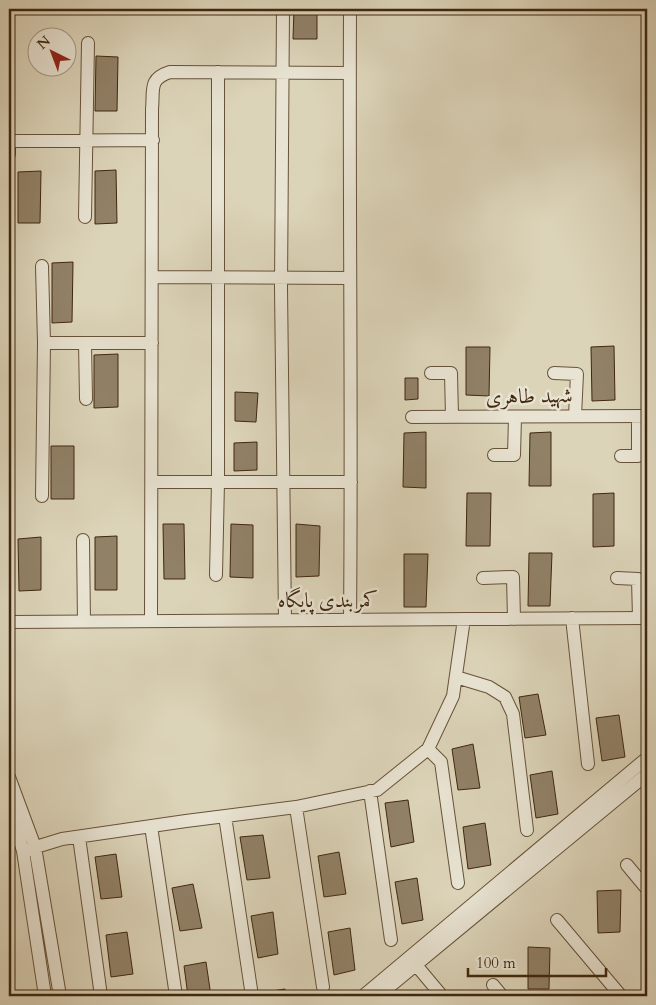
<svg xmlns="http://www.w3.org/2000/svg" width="656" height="1005" viewBox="0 0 656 1005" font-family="Cardo,Amiri,serif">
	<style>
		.building { fill: #918167; stroke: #40270e }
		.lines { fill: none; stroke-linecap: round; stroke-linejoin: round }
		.minor-casing { stroke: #675239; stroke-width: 14 }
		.minor { stroke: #e8e3d2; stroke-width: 12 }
		.labels { text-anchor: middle; stroke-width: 5; stroke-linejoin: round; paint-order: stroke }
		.street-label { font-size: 21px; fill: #40270e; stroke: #e8e3d2 }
	</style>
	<rect width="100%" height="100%" fill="#dcd4b9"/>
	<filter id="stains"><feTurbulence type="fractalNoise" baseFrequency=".004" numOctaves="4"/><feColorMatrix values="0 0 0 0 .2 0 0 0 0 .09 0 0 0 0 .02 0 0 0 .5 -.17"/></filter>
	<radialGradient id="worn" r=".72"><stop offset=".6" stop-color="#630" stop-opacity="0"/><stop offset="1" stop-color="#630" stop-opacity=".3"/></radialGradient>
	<path class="building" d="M294 9H317V39H293Z
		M96 56 118 57 117 111H95Z
		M116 170 117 223 95 224V171Z
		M41 171 40 223H18V172Z
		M73 262 72 322 52 323V263Z
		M614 346 615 400 592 401 591 347Z
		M466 347H490L489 396 466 395Z
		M118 354V407L94 408V355Z
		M405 378H418V399L405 400Z
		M235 392 258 393 256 422 235 421Z
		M426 432V488L403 487 404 433Z
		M551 432V486H529L530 433Z
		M257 442V470L234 471V443Z
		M51 446H74V499H51Z
		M467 493H491L490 546H466Z
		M614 493V546L593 547V494Z
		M163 524H184L185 579H164Z
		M231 524 253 525V578L230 577Z
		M296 524 320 526 319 576 296 577Z
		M117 536V590H95V537Z
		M41 537V590L19 591 18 539Z
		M529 553H552L550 606H528Z
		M404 554H428L426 607H404Z
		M538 694 546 735 525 738 519 697Z
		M619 715 625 757 602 761 596 718Z
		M473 744 480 788 458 790 452 749Z
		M552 771 558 814 536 818 530 775Z
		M408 800 414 842 391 847 385 803Z
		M485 823 491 865 468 869 463 827Z
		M263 835 270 878 247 880 240 837Z
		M339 852 346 894 324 897 318 856Z
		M116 854 122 897 101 899 95 857Z
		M417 878 423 920 402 924 395 882Z
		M193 884 202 928 180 931 172 888Z
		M621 890 620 932 598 933 597 891Z
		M273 912 278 954 258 958 251 916Z
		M350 928 355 970 334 975 328 932Z
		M127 932 133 974 111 977 106 935Z
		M528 947 550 948 549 989H528Z
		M206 962 211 996H188L184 966Z
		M285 989 286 996H265V992Z"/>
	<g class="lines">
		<g class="minor-casing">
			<path id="minor" d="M283 9 281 288 285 620
				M9 141 153 140
				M9 154V141
				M85 217 88 43
				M153 277 350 278
				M44 343H152
				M85 343 86 399
				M431 373H451L452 417
				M554 373 577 374 575 416
				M412 417 647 416
				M494 455H514L515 417
				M621 456H638V416
				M152 482H351
				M42 496 44 343 42 266
				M83 540 84 622
				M216 575 218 482V72
				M483 578 513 577 514 619
				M617 578 638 579 639 618
				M572 618 588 764
				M350 620C352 416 349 212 350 9
				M151 621 152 109C154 90 148 79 170 72L350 73
				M9 622 647 618
				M456 677 489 687 505 697 513 714 527 830
				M428 749 441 762 458 883
				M9 777 35 847 60 996
				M370 791 391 940
				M9 804 23 851 45 996
				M296 807 323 987
				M225 816 252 996
				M151 826 176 996
				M79 837 101 996
				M23 851 62 839 186 821 296 807 377 790 428 749 453 696 464 619
				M627 865 647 889
				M557 920 621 996
				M416 965 442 996
				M493 985 502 996
				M363 996 647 758
				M378 996 647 774"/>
		</g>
		<use href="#minor" class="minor"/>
	</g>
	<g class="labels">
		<g class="street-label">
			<text transform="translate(529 396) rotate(-1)" y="7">شهید طاهری</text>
			<text x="328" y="607">کمربندی پایگاه</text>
		</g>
	</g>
	<rect width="656" height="1005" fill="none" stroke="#dcd4b9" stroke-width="30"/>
	<rect x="10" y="10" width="636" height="985" fill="none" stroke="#40270e" stroke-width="2.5"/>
	<rect x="15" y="15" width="626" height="975" fill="none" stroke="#40270e"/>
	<g transform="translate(52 52) rotate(318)"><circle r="24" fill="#e8e3d2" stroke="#a59884"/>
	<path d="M0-4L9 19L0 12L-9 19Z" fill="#8f2418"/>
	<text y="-8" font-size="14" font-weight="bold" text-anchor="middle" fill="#40270e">N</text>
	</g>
	<path d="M468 968v8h138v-8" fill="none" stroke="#40270e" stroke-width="2.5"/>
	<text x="476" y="968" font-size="15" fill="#40270e" stroke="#e8e3d2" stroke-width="4" paint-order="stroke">100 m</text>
	<rect width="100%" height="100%" filter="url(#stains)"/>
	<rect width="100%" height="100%" fill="url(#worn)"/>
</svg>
